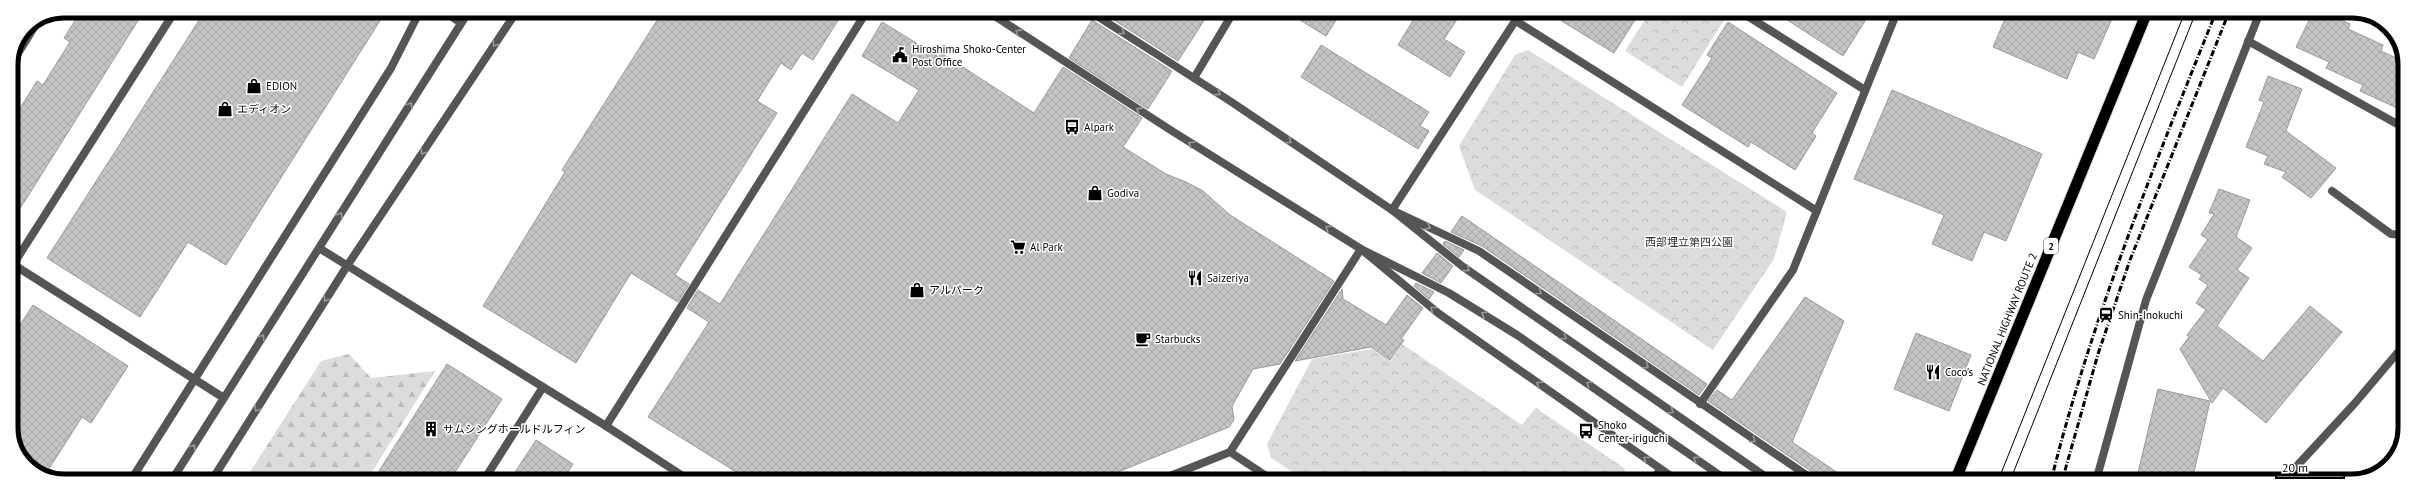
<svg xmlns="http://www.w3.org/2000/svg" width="2416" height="492" viewBox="0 0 2416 492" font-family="'PT Sans','Noto Sans JP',sans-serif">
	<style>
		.forest { fill: url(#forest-firs) }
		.park { fill: url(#park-crowns) }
		.building { fill: url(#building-cross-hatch); stroke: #999 }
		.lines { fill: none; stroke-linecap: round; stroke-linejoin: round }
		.trunk-casing { stroke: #dbdbdb; stroke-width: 13 }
		.minor { stroke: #555; stroke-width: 8 }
		.tertiary { stroke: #555; stroke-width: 8 }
		.trunk { stroke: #000; stroke-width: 11 }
		.tram { stroke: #000; stroke-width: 1 }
		.rail { stroke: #000; stroke-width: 3; stroke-dasharray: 6 2 1 2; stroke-linecap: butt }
		.oneway { stroke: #999 }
		.labels { text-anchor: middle; stroke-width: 3; stroke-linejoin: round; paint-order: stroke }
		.shield { fill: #fff; stroke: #4c4c4c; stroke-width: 1 }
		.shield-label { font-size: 10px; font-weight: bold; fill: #000 }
		.poi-label { font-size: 11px; fill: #000; stroke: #fff; text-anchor: start }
		.park-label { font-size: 11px; fill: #333; stroke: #fff }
		.street-label { font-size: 11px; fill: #000; stroke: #fff }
		.rim { fill: none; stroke: #000; stroke-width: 5 }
	</style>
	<defs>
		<pattern id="forest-firs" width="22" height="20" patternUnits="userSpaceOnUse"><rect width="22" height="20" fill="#dcdcdc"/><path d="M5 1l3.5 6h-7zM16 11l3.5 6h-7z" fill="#bbb"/></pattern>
		<pattern id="park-crowns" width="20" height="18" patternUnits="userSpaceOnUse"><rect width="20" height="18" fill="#dcdcdc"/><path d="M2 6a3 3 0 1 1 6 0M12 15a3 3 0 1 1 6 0" fill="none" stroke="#bbb"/></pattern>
		<pattern id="building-cross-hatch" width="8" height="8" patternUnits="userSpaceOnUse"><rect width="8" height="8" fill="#c4c4c4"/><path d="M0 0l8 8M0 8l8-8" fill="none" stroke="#a7a7a7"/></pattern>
	</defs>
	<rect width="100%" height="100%" fill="#fff"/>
	<path class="forest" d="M349 354 371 378 435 371 367 480H245L321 361Z"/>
	<path class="park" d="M1650 12H1729L1682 87 1625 51Z
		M1528 50 1787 212 1774 259 1713 350 1475 190 1459 146 1515 55Z
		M1402 344 1522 425 1536 408 1624 468 1627 481H1306L1271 458 1267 444 1312 359 1372 349 1391 361Z"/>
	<path class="building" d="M81 11H144L11 223V123L37 81 43 85 70 42 64 38Z
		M205 11H368L381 19 226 265 188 242 140 317 47 258Z
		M663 11H844L813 60 802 53 791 70 781 63 757 101 777 113 675 275 689 284 678 302 631 273 576 363 483 306 565 172 562 170Z
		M1100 11H1210L1178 61Z
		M1287 12H1341L1326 36Z
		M1418 12H1462L1444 39 1465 52 1450 77 1398 45Z
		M1547 12H1640L1614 53Z
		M1775 12H1851L1865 21 1843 56Z
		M2008 12H2115L2094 59 2078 52 2067 79 1993 47Z
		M2313 12H2324L2350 24 2348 29 2383 45 2381 51 2405 62V92L2397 108 2360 91 2363 85 2326 68 2329 62 2296 47Z
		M1092 20 1172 71 1148 109 1069 58Z
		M882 22 939 57 941 53 1034 113 1063 67 1142 118 1123 147 1166 174 1186 182 1203 191 1230 215 1334 281 1280 364 1253 369 1232 406 1234 420 1229 427 1098 480H749L648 417 709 322 687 308 698 290 720 304 852 94 898 123 919 90 862 56Z
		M1728 22 1837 93 1812 133 1816 136 1795 170 1751 142 1748 147 1682 105 1712 58 1707 55Z
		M1321 45 1429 112 1420 126 1429 131 1418 149 1301 77Z
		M2268 76 2302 89 2286 131 2336 168 2311 198 2282 177 2286 172 2264 164 2268 156 2246 147 2264 102 2259 100Z
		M1892 90 2042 154 2006 241 1984 232 1972 261 1932 244 1944 215 1854 179Z
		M2219 189 2250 200 2236 237 2252 248 2237 270 2249 278 2217 326 2263 361 2310 306 2342 332 2266 423 2223 388 2212 403 2180 349 2189 337 2187 335 2206 310 2196 303 2208 285 2199 279 2202 275 2189 267 2208 239 2201 235 2214 214 2209 213Z
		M1462 216 1707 384 1699 395 1482 246 1451 232Z
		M1445 241 1464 250 1459 257 1443 244Z
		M1437 253 1453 266 1441 283 1422 273Z
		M1416 283 1434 292 1429 299 1414 286Z
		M1342 289 1343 299 1386 325 1407 295 1423 308 1401 339 1404 340 1390 360 1371 347 1295 361Z
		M1805 297 1844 321 1792 442 1850 481H1820L1818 476 1708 401 1717 390 1732 400Z
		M33 305 128 366 91 423 82 417 45 475 26 465 11 435V339Z
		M1916 333 1971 355 1949 411 1894 389Z
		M447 364 502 399 450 480H392L379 471Z
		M2158 389 2210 401 2192 481H2136Z
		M536 440 573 464 563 480H510Z"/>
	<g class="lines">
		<g class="trunk-casing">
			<path id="trunk" d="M1955 481 2147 12"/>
		</g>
		<path class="minor" d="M443 11 461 23
			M1521 12 1392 210 1479 251 1815 481
			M1741 12 1865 90
			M1516 21 1817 211
			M2248 41 2399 125 2405 118
			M11 65 38 21
			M1194 78 1234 11
			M2332 191 2391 234 2404 235
			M1700 404 1793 270 1897 12
			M606 426 867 11
			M1230 452 1274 481
			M131 480 391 68 420 11
			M484 480 543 387
			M1160 480 1230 452 1361 249 1438 313 1678 481
			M1653 481 1660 469
			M2283 481 2355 403 2404 345"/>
		<path class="tertiary" d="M987 11 1172 131 1361 249 1449 293 1517 335 1728 481
			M1089 11 1230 101 1392 210 1462 266 1772 481
			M319 248 606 426 689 480
			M11 263 224 398
			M11 268 175 11
			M172 480 469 11
			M212 480 347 266 517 11
			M2096 481 2146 300 2260 12"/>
		<use href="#trunk" class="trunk"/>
		<path class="tram" d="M1998 481 2185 12
			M2010 481 2196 12"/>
		<path class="rail" d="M2051 481C2091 320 2154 166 2216 12
			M2062 481 2098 354 2130 260 2229 12"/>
	</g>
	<defs><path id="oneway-chevron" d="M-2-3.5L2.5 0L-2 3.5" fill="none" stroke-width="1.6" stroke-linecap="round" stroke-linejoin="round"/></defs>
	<g class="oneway">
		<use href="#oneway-chevron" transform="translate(1018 32) rotate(-147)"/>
		<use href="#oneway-chevron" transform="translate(1122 32) rotate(32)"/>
		<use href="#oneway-chevron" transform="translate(495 44) rotate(124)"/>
		<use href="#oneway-chevron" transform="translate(1218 93) rotate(33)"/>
		<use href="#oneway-chevron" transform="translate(410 105) rotate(-58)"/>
		<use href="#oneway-chevron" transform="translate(1139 110) rotate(-147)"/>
		<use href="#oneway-chevron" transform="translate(1289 141) rotate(34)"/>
		<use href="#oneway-chevron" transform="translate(1191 144) rotate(-148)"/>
		<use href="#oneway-chevron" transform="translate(423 152) rotate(124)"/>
		<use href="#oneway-chevron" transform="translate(340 215) rotate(-58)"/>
		<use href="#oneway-chevron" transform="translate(1428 227) rotate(25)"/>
		<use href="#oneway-chevron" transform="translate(1328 228) rotate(-148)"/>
		<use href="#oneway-chevron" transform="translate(1467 269) rotate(36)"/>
		<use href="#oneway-chevron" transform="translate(1539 292) rotate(35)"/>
		<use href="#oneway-chevron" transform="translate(326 299) rotate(122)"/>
		<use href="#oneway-chevron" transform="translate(1433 309) rotate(-141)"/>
		<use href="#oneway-chevron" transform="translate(1484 314) rotate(-149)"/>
		<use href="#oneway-chevron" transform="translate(262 337) rotate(-57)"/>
		<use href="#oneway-chevron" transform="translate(1564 337) rotate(35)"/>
		<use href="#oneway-chevron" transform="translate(1646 366) rotate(35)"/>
		<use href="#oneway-chevron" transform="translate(1539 384) rotate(-145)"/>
		<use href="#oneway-chevron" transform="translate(1589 384) rotate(-145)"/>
		<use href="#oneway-chevron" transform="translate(257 409) rotate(122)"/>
		<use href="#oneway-chevron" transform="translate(1671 411) rotate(35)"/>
		<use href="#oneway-chevron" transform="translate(1753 440) rotate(34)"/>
		<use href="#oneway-chevron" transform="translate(193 447) rotate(-58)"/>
		<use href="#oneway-chevron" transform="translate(1646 459) rotate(-145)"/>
		<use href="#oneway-chevron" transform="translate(1696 459) rotate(-145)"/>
	</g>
	<defs>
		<g id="civic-bare" transform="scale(1.2)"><path d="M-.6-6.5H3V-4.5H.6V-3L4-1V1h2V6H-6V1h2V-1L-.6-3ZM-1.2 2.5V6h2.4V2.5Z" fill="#000" stroke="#fff" stroke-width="2.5" paint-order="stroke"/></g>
		<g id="shop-bare" transform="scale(1.2)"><path d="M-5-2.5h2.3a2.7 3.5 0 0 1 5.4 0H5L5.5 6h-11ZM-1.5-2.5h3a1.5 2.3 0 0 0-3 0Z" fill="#000" stroke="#fff" stroke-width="2.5" paint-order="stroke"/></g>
		<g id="bus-bare" transform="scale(1.2)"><path d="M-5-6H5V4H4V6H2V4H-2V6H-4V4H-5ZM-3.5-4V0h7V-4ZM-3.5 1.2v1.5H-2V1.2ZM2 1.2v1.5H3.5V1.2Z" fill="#000" stroke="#fff" stroke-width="2.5" paint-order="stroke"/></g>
		<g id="supermarket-bare" transform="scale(1.2)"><path d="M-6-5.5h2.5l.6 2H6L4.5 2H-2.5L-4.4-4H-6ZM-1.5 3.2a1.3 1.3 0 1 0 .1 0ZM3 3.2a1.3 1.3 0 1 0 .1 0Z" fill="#000" stroke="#fff" stroke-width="2.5" paint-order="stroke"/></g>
		<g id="restaurant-bare" transform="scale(1.2)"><path d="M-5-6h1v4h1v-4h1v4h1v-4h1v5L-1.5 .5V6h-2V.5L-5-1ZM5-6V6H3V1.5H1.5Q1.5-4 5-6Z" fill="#000" stroke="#fff" stroke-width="2.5" paint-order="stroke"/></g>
		<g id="station-bare" transform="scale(1.2)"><path d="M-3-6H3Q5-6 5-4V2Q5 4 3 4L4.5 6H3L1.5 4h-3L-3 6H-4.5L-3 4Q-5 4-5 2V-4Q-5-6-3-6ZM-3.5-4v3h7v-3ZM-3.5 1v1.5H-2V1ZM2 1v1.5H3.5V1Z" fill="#000" stroke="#fff" stroke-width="2.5" paint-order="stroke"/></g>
		<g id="cafe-bare" transform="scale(1.2)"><path d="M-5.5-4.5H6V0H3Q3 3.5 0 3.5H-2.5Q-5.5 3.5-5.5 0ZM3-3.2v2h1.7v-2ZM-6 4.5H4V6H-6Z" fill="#000" stroke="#fff" stroke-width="2.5" paint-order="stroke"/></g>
		<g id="building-bare" transform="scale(1.2)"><path d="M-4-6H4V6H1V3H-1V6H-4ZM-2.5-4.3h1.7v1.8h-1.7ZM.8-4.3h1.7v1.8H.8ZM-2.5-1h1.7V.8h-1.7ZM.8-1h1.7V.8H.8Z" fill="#000" stroke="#fff" stroke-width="2.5" paint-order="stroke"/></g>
	</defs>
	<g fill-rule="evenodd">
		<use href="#civic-bare" x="900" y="55"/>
		<use href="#shop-bare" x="254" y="86"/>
		<use href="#shop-bare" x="225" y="109"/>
		<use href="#bus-bare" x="1072" y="127"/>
		<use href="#shop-bare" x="1095" y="193"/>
		<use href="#supermarket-bare" x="1018" y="247"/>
		<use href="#restaurant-bare" x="1195" y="278"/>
		<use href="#shop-bare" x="917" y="290"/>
		<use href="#station-bare" x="2106" y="315"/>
		<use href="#cafe-bare" x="1143" y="339"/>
		<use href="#restaurant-bare" x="1933" y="372"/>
		<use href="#building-bare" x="431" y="429"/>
		<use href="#bus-bare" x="1586" y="431"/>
	</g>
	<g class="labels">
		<rect class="shield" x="2044" y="238" width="14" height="16" rx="3"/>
		<g class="shield-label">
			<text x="2051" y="250">2</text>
		</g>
		<g class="poi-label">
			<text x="912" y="53">Hiroshima Shoko-Center<tspan x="912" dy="13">Post Office</tspan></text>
			<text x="266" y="90">EDION</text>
			<text x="237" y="113">エディオン</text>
			<text x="1084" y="131">Alpark</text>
			<text x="1107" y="197">Godiva</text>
			<text x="1030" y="251">Al Park</text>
			<text x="1207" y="282">Saizeriya</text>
			<text x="929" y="294">アルパーク</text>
			<text x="2118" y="319">Shin-Inokuchi</text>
			<text x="1155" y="343">Starbucks</text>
			<text x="1945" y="376">Coco's</text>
			<text x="1598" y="429">Shoko<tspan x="1598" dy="13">Center-iriguchi</tspan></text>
			<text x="443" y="433">サムシングホールドルフィン</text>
		</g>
		<g class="park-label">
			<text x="1689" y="246">西部埋立第四公園</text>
		</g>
		<g class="street-label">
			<text transform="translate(2007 319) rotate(-68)" y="4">NATIONAL HIGHWAY ROUTE 2</text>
		</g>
	</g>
	<path d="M0 0H2416V492H0ZM64 18H2352A46 46 0 0 1 2398 64V428A46 46 0 0 1 2352 474H64A46 46 0 0 1 18 428V64A46 46 0 0 1 64 18Z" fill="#fff" fill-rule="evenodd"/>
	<path class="rim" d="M64 18H2352A46 46 0 0 1 2398 64V428A46 46 0 0 1 2352 474H64A46 46 0 0 1 18 428V64A46 46 0 0 1 64 18Z"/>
	<path d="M2276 472v6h68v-6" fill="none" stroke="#000000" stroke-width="2"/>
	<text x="2282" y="472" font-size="12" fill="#000000" stroke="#ffffff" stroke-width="3" paint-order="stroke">20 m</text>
</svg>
